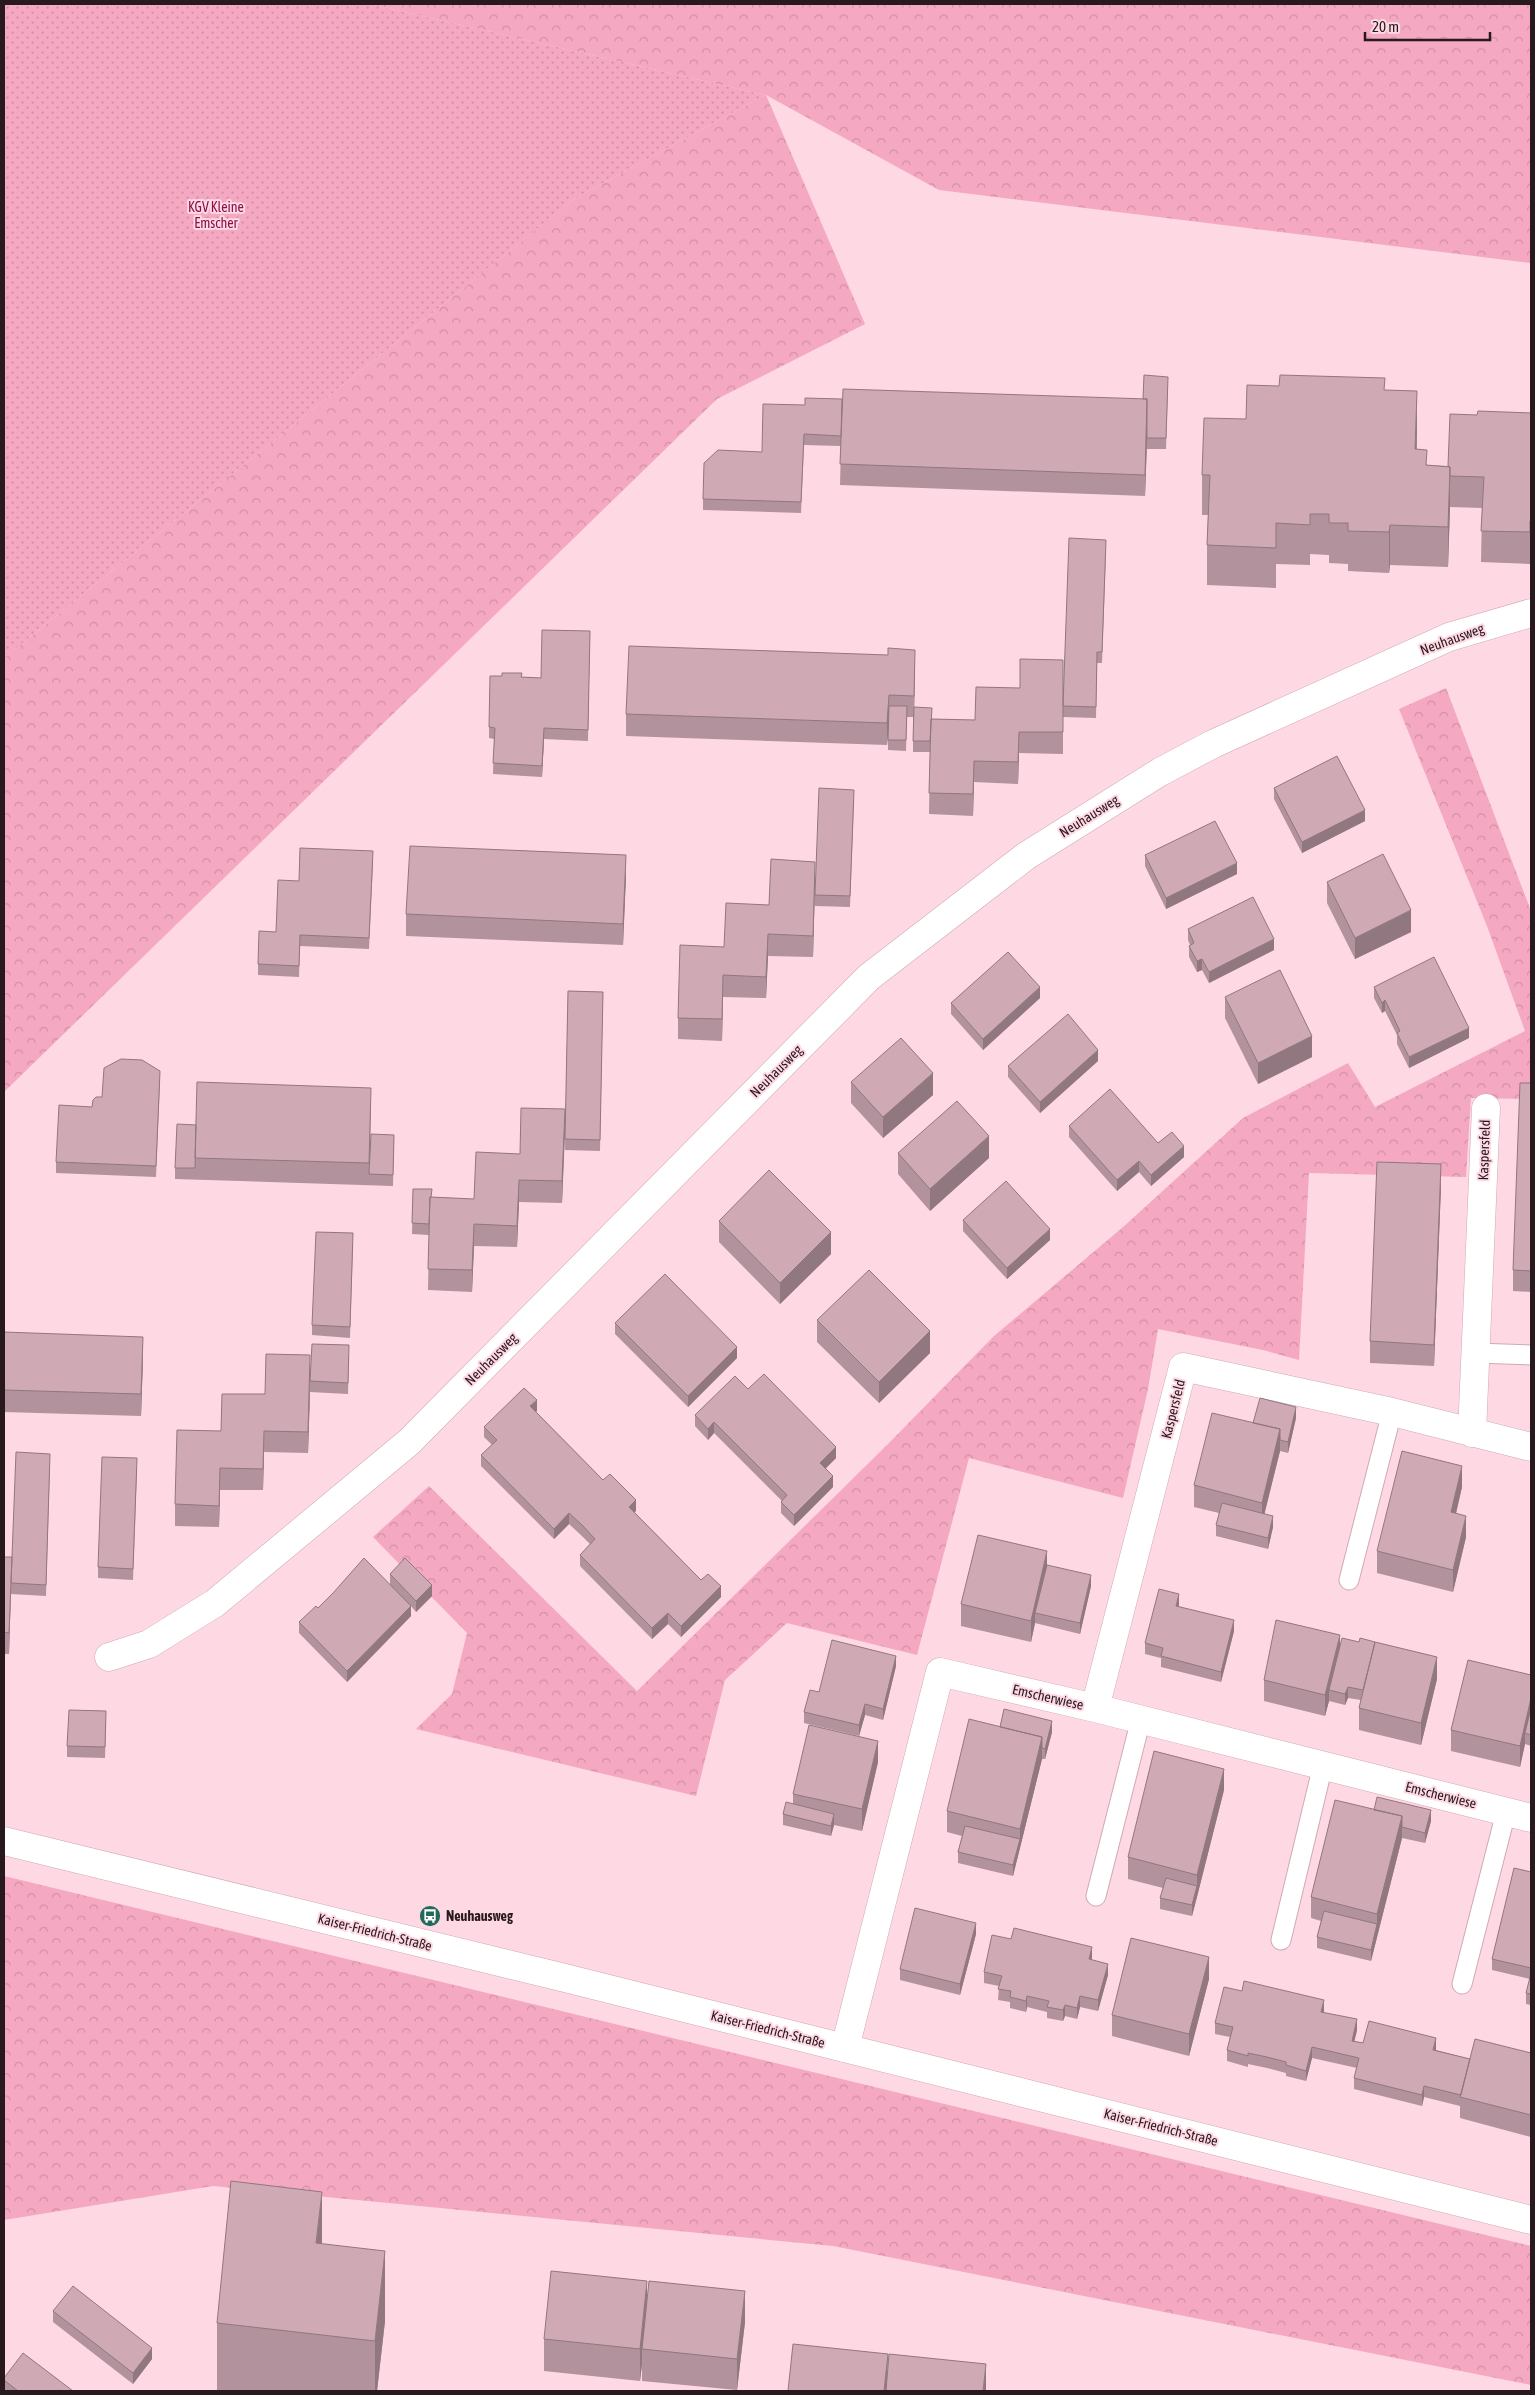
<svg xmlns="http://www.w3.org/2000/svg" width="1535" height="2395" viewBox="0 0 1535 2395" font-family="'Asap Condensed',sans-serif">
	<style>
		.forest { fill: url(#forest-crowns) }
		.garden { fill: url(#garden-dots) }
		.lines { fill: none; stroke-linecap: round; stroke-linejoin: round }
		.lane-casing { stroke: #ceaab5; stroke-width: 21 }
		.street-casing { stroke: #ceaab5; stroke-width: 29 }
		.secondary-casing { stroke: #ceaab5; stroke-width: 29 }
		.lane { stroke: #fff; stroke-width: 19 }
		.street { stroke: #fff; stroke-width: 28 }
		.secondary { stroke: #fff; stroke-width: 28 }
		.wall { fill: #b2929c }
		.shaded-wall { fill: #91777f }
		.building { fill: #cfaab5; stroke: #91777f }
		.labels { text-anchor: middle; stroke-width: 4; stroke-linejoin: round; paint-order: stroke }
		.park-label { font-size: 14px; fill: #88104b; stroke: #fed8e3 }
		.street-label { font-size: 14px; fill: #27191e; stroke: #fed8e3 }
		.poi-label { font-size: 14px; font-weight: bold; fill: #27191e; stroke: #fed8e3; text-anchor: start }
	</style>
	<defs>
		<pattern id="forest-crowns" width="20" height="18" patternUnits="userSpaceOnUse" patternTransform="scale(1.25)"><rect width="20" height="18" fill="#f5a8c1"/><path d="M2 6a3 3 0 1 1 6 0M12 15a3 3 0 1 1 6 0" fill="none" stroke="#d290a5"/></pattern>
		<pattern id="garden-dots" width="8" height="8" patternUnits="userSpaceOnUse" patternTransform="scale(1.25)"><rect width="8" height="8" fill="#f5a8c1"/><path d="M2 2h.1M6 6h.1" fill="none" stroke="#d290a5" stroke-width="1.8" stroke-linecap="round"/></pattern>
	</defs>
	<rect width="100%" height="100%" fill="#fed8e3"/>
	<path class="forest" d="M370 4H1531V263L939 190 766 95 865 324 717 399 4 1092V658L574 199 765 95Z
		M1446 688 1531 911V1099L1471 1098 1466 1177 1309 1173 1299 1360 1263 1350 1158 1329 1148 1389 1123 1498 969 1458 917 1655 787 1623 725 1680 696 1796 416 1729 452 1694 467 1633 373 1537 429 1486 637 1691 888 1444 994 1336 1122 1228 1243 1118 1348 1063 1375 1107 1525 1031 1487 926 1399 709Z
		M4 1876 1531 2246V2385L833 2246 213 2186 4 2220Z"/>
	<path class="garden" d="M4 4H370L765 95 574 199 4 658Z"/>
	<g class="lines">
		<g class="lane-casing">
			<path id="lane" d="M1475 1353 1531 1355
				M1349 1580 1392 1412
				M1096 1896 1141 1719
				M1281 1940 1323 1765
				M1462 1984 1506 1812"/>
		</g>
		<g class="street-casing">
			<path id="street" d="M1472 1433 1486 1108
				M109 1657 149 1644 215 1603 409 1442 869 977 1026 856 1160 772 1213 744 1449 637 1531 613
				M1095 1708 1183 1367 1392 1412 1531 1447
				M845 2048 940 1672 1095 1708 1531 1818"/>
		</g>
		<g class="secondary-casing">
			<path id="secondary" d="M4 1841 565 1978 1531 2220"/>
		</g>
		<use href="#lane" class="lane"/>
		<use href="#street" class="street"/>
		<use href="#secondary" class="secondary"/>
	</g>
	<path class="wall" d="M1168 388 1166 449H1147V446L1145 496 840 485 841 446 804 445 801 513 703 510V499L762 452 805 405 842 399H1143Z
		M1385 390 1417 431V449L1427 465 1448 466 1477 415 1531 413V552H1530V564L1481 562 1482 508 1450 507 1448 567 1390 565 1389 573 1348 571V564L1329 563V555L1310 554V565L1276 564V588L1207 585V545L1208 515H1202V475L1246 419Z
		M1106 551 1102 663H1097L1096 718 1063 717V716V754L1019 753 1018 784 974 782 973 816 929 814 930 752H913V717H907L906 751 888 750V735L887 745 626 736V714L915 671 914 707 932 719 975 720 1063 701Z
		M590 631 588 741 544 739 542 777 493 774 494 739 489 738V727L522 677 541 678Z
		M1274 788 1365 821 1302 853 1274 799Z
		M854 800 850 907 815 906V895Z
		M1145 855 1237 874 1166 909 1145 866Z
		M373 862 369 949 300 946 299 977 258 975V964L276 932 299 881Z
		M626 876 623 945 406 936V914Z
		M1327 882 1411 932 1355 959 1327 903Z
		M815 883 813 957 768 956 766 998 723 997 722 1041 678 1039V1018L724 947 769 905Z
		M1188 929 1274 950 1209 983 1202 970 1197 972 1189 957V946L1190 945 1188 940Z
		M1374 987 1469 1038 1409 1068 1397 1044V1035L1385 1011 1382 1013 1374 998Z
		M568 991 603 992 600 1151 565 1150Z
		M1225 997 1312 1057 1258 1084 1225 1018Z
		M1040 998 983 1050 951 1014V1003Z
		M1098 1061 1040 1113 1008 1077V1066Z
		M160 1081 156 1177 56 1173V1162L92 1107 102 1097Z
		M851 1082 933 1095 883 1138 851 1103Z
		M1531 1083V1292L1513 1291V1270Z
		M371 1110 370 1151 394 1135 393 1186 175 1179V1168L196 1125Z
		M1069 1126 1158 1143 1184 1157 1151 1186 1139 1172 1117 1191 1069 1137Z
		M565 1131 562 1203 519 1202 517 1247 474 1246 472 1292 428 1290 429 1235 412 1234 413 1189 432 1197 474 1199 520 1154Z
		M898 1153 989 1158 930 1211 898 1174Z
		M1441 1186 1434 1366 1370 1363V1341Z
		M963 1220 1050 1240 1007 1279 963 1231Z
		M719 1221 831 1254 780 1304 719 1242Z
		M353 1244 350 1338 312 1335V1325Z
		M817 1320 930 1353 879 1403 817 1342Z
		M615 1323 737 1358 688 1407 615 1334Z
		M4 1332 143 1358 141 1416 4 1412Z
		M349 1356 348 1394 310 1392 308 1453 264 1452 263 1490H220L219 1527 175 1526V1504L221 1431 265 1394 310 1372Z
		M748 1389 836 1458 826 1468 833 1487 794 1526 781 1513V1502L782 1501 714 1433 708 1440 695 1426V1415Z
		M537 1411 536 1412 603 1480 636 1511 634 1512 701 1580 721 1597 681 1637 668 1624 652 1639 580 1566V1555L590 1544 583 1537 569 1524 554 1539 481 1466V1455L492 1445 484 1437V1427Z
		M1296 1418 1288 1453 1280 1451 1264 1514 1273 1527 1268 1549 1216 1536V1525L1219 1513 1194 1507V1485L1253 1423Z
		M50 1465 46 1596 11 1594V1591L9 1654H4V1557L12 1571Z
		M137 1469 133 1580 98 1578V1567Z
		M1462 1487 1456 1514 1466 1537 1453 1592 1377 1573V1551Z
		M1047 1565 1091 1586 1080 1634 1035 1623 1031 1642 961 1626V1604Z
		M390 1574 432 1596 416 1612 411 1606V1616L347 1682 299 1633V1622L318 1608 390 1585Z
		M1179 1605 1178 1606 1234 1631 1221 1682 1161 1667V1658L1145 1654V1643Z
		M1340 1646 1437 1679 1421 1745 1359 1730V1708L1361 1700 1348 1698 1345 1705 1329 1701 1325 1716 1264 1701V1680Z
		M896 1666 883 1720 865 1715 859 1736 804 1723V1712L819 1692Z
		M1531 1675V1746L1525 1744 1520 1767 1451 1751V1730Z
		M106 1722 105 1758 67 1757V1746Z
		M1000 1727 1052 1732 1045 1759H1042L1013 1876 958 1863V1852L962 1836 947 1832V1811Z
		M878 1762 862 1831 834 1825 831 1836 783 1825V1814L793 1804V1794Z
		M1224 1790 1192 1916 1160 1909V1898L1163 1888 1128 1879V1857Z
		M1374 1810 1431 1821 1425 1843 1402 1838 1371 1961 1317 1948V1937L1321 1921 1311 1918V1897Z
		M1531 1872V2005L1526 2004V1993L1530 1979 1492 1970V1959Z
		M976 1934 960 1995 900 1980V1969Z
		M1092 1958V1960L1108 1975 1098 2011 1080 2007 1077 2019 1065 2016 1063 2021 1047 2018V2012L1027 2007 1026 2012 1010 2008V2002L998 2000 999 1986 984 1983V1972Z
		M1209 1979 1189 2056 1112 2036V2015Z
		M1324 2011 1323 2012 1357 2030 1354 2041 1363 2043 1436 2049V2050L1470 2059 1531 2053V2137L1460 2118V2106L1424 2097 1422 2106 1354 2089V2078L1357 2068 1312 2058 1306 2081 1286 2076V2073L1267 2068 1248 2064V2067L1227 2061V2050L1230 2037 1215 2034V2023Z
		M647 2298 745 2322 737 2390 642 2381V2364L640 2381 544 2371V2339Z
		M53 2311 152 2359 133 2384 53 2322Z
		M385 2321 377 2391H217V2323Z
		M4 2378 73 2391H4Z"/>
	<path class="shaded-wall" d="M1417 391V431L1415 490V449Z
		M1147 399V438L1145 496V475Z
		M1450 467V507L1448 567V527Z
		M1390 525V565L1389 573V532Z
		M915 650V671L914 717V696Z
		M889 695V716L887 745V723Z
		M544 728V739L542 777V766Z
		M1019 732V753L1018 784V762Z
		M974 761V782L973 816V794Z
		M1365 810V821L1302 853V842Z
		M626 855V876L623 945V924Z
		M815 862V883L813 957V936Z
		M1237 863V874L1166 909V898Z
		M1411 910V932L1355 959V938Z
		M768 934V956L766 998V977Z
		M1274 939V950L1209 983V972Z
		M1202 959V970L1197 972V961Z
		M723 975V997L722 1041V1019Z
		M1040 987V998L983 1050V1039Z
		M1385 1000V1011L1382 1013V1003Z
		M1469 1028V1038L1409 1068V1057Z
		M1312 1036V1057L1258 1084V1063Z
		M1098 1050V1061L1040 1113V1102Z
		M933 1073V1095L883 1138V1117Z
		M565 1109V1131L562 1203V1181Z
		M989 1136V1158L930 1211V1189Z
		M1184 1146V1157L1151 1186V1175Z
		M1139 1161V1172L1117 1191V1180Z
		M1441 1164V1186L1434 1366V1345Z
		M519 1180V1202L517 1247V1226Z
		M474 1224V1246L472 1292V1270Z
		M1050 1229V1240L1007 1279V1268Z
		M831 1232V1254L780 1304V1283Z
		M930 1331V1353L879 1403V1382Z
		M143 1337V1358L141 1416V1394Z
		M737 1347V1358L688 1407V1396Z
		M310 1381V1392L308 1453V1432Z
		M537 1400V1411L530 1417V1406Z
		M1296 1407V1418L1288 1453V1442Z
		M714 1422V1433L708 1440V1429Z
		M1280 1429V1451L1262 1524V1503Z
		M264 1431V1452L263 1490V1469Z
		M836 1447V1458L820 1474V1463Z
		M1462 1466V1487L1451 1534V1512Z
		M220 1468V1490L219 1527V1506Z
		M833 1476V1487L794 1526V1515Z
		M636 1500V1511L629 1518V1507Z
		M569 1513V1524L554 1539V1529Z
		M1273 1516V1527L1268 1549V1538Z
		M1466 1516V1537L1453 1592V1570Z
		M1047 1551V1573L1035 1613V1623L1031 1642V1621Z
		M12 1557 11 1583 9 1654V1633Z
		M1091 1575V1586L1080 1634V1623Z
		M432 1585V1596L416 1612V1601Z
		M721 1586V1597L681 1637V1626Z
		M1179 1594V1605L1176 1617V1606Z
		M411 1606V1616L347 1682V1671Z
		M668 1613V1624L652 1639V1628Z
		M1234 1620V1631L1221 1682V1672Z
		M1340 1635V1657L1329 1690V1701L1325 1716V1695Z
		M896 1656V1666L883 1720V1709Z
		M1437 1657V1679L1421 1745V1723Z
		M1348 1687V1698L1345 1705V1694Z
		M1531 1698V1719L1525 1733V1744L1520 1767V1746Z
		M865 1704V1715L859 1736V1725Z
		M1052 1721V1732L1045 1759V1749Z
		M1042 1737V1759L1013 1876V1865L1020 1839V1829Z
		M878 1741V1762L862 1831V1809Z
		M1224 1769V1790L1197 1897V1875Z
		M1431 1810V1821L1425 1843V1833Z
		M834 1814V1825L831 1836V1826Z
		M1402 1816V1838L1371 1961V1950L1377 1924V1914Z
		M1197 1886V1897L1192 1916V1905Z
		M976 1923V1934L960 1995V1984Z
		M1092 1947V1958L1089 1970V1959Z
		M1209 1957V1979L1189 2056V2034Z
		M1108 1964V1975L1098 2011V2000Z
		M1027 1996V2007L1026 2012V2001Z
		M1080 1996V2007L1077 2019V2008Z
		M1324 2000V2011L1321 2022V2012Z
		M1065 2005V2016L1063 2021V2010Z
		M1357 2019V2030L1352 2052V2041Z
		M1436 2038V2049L1433 2061V2050Z
		M1312 2047V2058L1306 2081V2071Z
		M1424 2086V2097L1422 2106V2095Z
		M322 2192V2262L316 2243Z
		M385 2251V2321L377 2391H375V2341Z
		M647 2281V2313L642 2349V2364L640 2381V2349Z
		M745 2291V2322L737 2390V2359Z
		M152 2348V2359L133 2384V2373Z
		M888 2354 887 2391H884Z
		M986 2364V2391H983Z"/>
	<path class="building" d="M1144 375 1168 377 1166 438H1147V399H1143Z
		M1280 375 1385 378 1384 390 1417 391 1415 449 1427 450 1426 465 1450 467 1448 527 1390 525 1389 532 1348 531V523H1329V514H1310V525L1276 523V548L1207 545 1210 475H1202L1204 418 1246 419 1247 385 1279 386Z
		M843 389 1147 399 1145 475 840 464Z
		M805 398 842 399 841 436 804 434 801 502 703 499 704 463 718 450 762 452 763 404 805 405Z
		M1478 411 1531 413V521H1530V532L1481 531 1484 477 1450 476V467L1448 466 1450 414 1477 415Z
		M1069 538 1106 540 1102 652H1097L1096 707 1063 706Z
		M542 630 590 631 588 730 544 728 542 766 493 763 495 728 489 727 490 676H502V673H522L521 677 541 678Z
		M629 646 888 655V648L915 650 914 696 889 695 887 723 626 714Z
		M1020 659 1063 660V732H1019L1018 762 974 761 973 794 929 793 931 719 975 720 976 687 1020 688Z
		M889 706H907L906 740H888Z
		M914 707 932 708 930 741H913Z
		M1337 756 1365 810 1302 842 1274 788Z
		M819 788 854 790 850 896 815 895Z
		M1215 821 1237 863 1166 898 1145 855Z
		M410 846 626 855 623 924 406 914Z
		M300 848 373 851 369 938 300 935 299 966 258 964 259 931 276 932 278 880 299 881Z
		M1383 854 1411 910 1355 938 1327 882Z
		M771 859 815 862 813 936 768 934 766 977 723 975 722 1019 678 1018 680 945 724 947 726 903 769 905Z
		M1253 897 1274 939 1209 972 1202 959 1197 961 1189 946 1194 943 1188 929Z
		M1008 952 1040 987 983 1039 951 1003Z
		M1434 957 1469 1028 1409 1057 1397 1033 1400 1031 1385 1000 1382 1003 1374 987Z
		M1280 970 1312 1036 1258 1063 1225 997Z
		M568 991 603 992 600 1140 565 1139Z
		M1068 1014 1098 1050 1040 1102 1008 1066Z
		M901 1038 933 1073 883 1117 851 1082Z
		M121 1059 142 1060 160 1071 156 1166 56 1162 59 1105 92 1107 93 1100 96 1097H102L104 1068Z
		M197 1082 371 1088 369 1163 195 1158Z
		M1520 1083H1531V1271L1513 1270Z
		M1110 1089 1158 1143 1172 1132 1184 1146 1151 1175 1139 1161 1117 1180 1069 1126Z
		M957 1101 989 1136 930 1189 898 1153Z
		M521 1108 565 1109 562 1181 519 1180 517 1226 474 1224 472 1270 428 1269 430 1197 474 1199 476 1152 520 1154Z
		M177 1124 196 1125 195 1168H175Z
		M371 1134 394 1135 393 1175 369 1174Z
		M1377 1162 1441 1164 1434 1345 1370 1341Z
		M769 1170 831 1232 780 1283 719 1221Z
		M1006 1181 1050 1229 1007 1268 963 1220Z
		M413 1189H432L431 1197H430L429 1224 412 1223Z
		M316 1232 353 1233 350 1327 312 1325Z
		M869 1270 930 1331 879 1382 817 1320Z
		M665 1274 737 1347 688 1396 615 1323Z
		M4 1332 143 1337 141 1394 4 1390Z
		M312 1344 349 1345 348 1383 310 1381Z
		M266 1354 310 1355 308 1432 264 1431 263 1469 220 1468 219 1506 175 1504 177 1430 221 1431 222 1394H265Z
		M764 1374 836 1447 820 1463 833 1476 794 1515 781 1502 787 1495 714 1422 708 1429 695 1415 735 1376 748 1389Z
		M524 1388 537 1400 530 1406 603 1480 610 1474 636 1500 629 1507 701 1580 708 1574 721 1586 681 1626 668 1613 652 1628 580 1555 595 1539 583 1526 569 1513 554 1529 481 1455 497 1440 484 1427Z
		M1260 1398 1296 1407 1288 1442 1280 1440V1429L1253 1423Z
		M1212 1413 1280 1429 1262 1503 1194 1485Z
		M1402 1451 1462 1466 1451 1512 1466 1516 1453 1570 1377 1551Z
		M16 1452 50 1454 46 1585 11 1583Z
		M102 1457 137 1458 133 1569 98 1567Z
		M1222 1503 1273 1516 1268 1538 1216 1525Z
		M978 1535 1047 1551 1031 1621 961 1604Z
		M4 1557H12L9 1633 4 1632Z
		M364 1558 411 1606 347 1671 299 1622 316 1606 318 1608 334 1592Z
		M405 1558 432 1585 416 1601 390 1574Z
		M1047 1565 1091 1575 1080 1623 1035 1613Z
		M1159 1589 1179 1594 1176 1606 1234 1620 1221 1672 1161 1656 1163 1648 1145 1643Z
		M1276 1620 1340 1635 1325 1695 1264 1680Z
		M1342 1638 1359 1642 1360 1638 1375 1642 1363 1690 1348 1687 1345 1694 1329 1690Z
		M832 1640 896 1656 883 1709 865 1704 859 1725 804 1712 810 1690 819 1692Z
		M1375 1642 1437 1657 1421 1723 1359 1708Z
		M1468 1660 1531 1675V1698L1520 1746 1451 1730Z
		M1531 1708V1735L1525 1733Z
		M1004 1709 1052 1721 1045 1749 1042 1748V1737L1000 1727Z
		M69 1710 106 1711 105 1747 67 1746Z
		M969 1719 1042 1737 1020 1829 947 1811Z
		M809 1725 878 1741 862 1809 793 1794Z
		M1154 1751 1224 1769 1197 1875 1128 1857Z
		M1377 1797 1431 1810 1425 1833 1402 1827V1816L1374 1810Z
		M1335 1800 1402 1816 1377 1914 1311 1897Z
		M786 1802 834 1814 831 1826 783 1814Z
		M965 1826 1020 1839 1013 1865 958 1852Z
		M1514 1868 1531 1872V1968L1492 1959Z
		M1166 1878 1197 1886 1192 1905 1160 1898Z
		M915 1908 976 1923 960 1984 900 1969Z
		M1324 1911 1377 1924 1371 1950 1317 1937Z
		M1014 1928 1092 1947 1089 1959 1108 1964 1098 2000 1080 1996 1077 2008 1065 2005 1063 2010 1047 2007 1049 2001 1027 1996 1026 2001 1010 1997 1011 1991 998 1989 1002 1976 984 1972 992 1935 1011 1939Z
		M1131 1938 1209 1957 1189 2034 1112 2015Z
		M1531 1973V1994L1526 1993Z
		M1244 1981 1324 2000 1321 2012 1357 2019 1352 2041 1363 2043 1369 2021 1436 2038 1433 2050 1470 2059 1461 2095 1424 2086 1422 2095 1354 2078 1359 2058 1312 2047 1306 2071 1286 2065V2062L1267 2057 1248 2053V2056L1227 2050 1233 2027 1215 2023 1224 1987 1242 1991Z
		M1475 2039 1531 2053V2115L1460 2097Z
		M231 2181 322 2192 316 2243 385 2251 375 2341 217 2323Z
		M551 2271 647 2281 640 2349 544 2339Z
		M649 2281 745 2291 737 2359 642 2349Z
		M73 2286 152 2348 133 2373 53 2311Z
		M793 2344 888 2354 884 2391H788Z
		M23 2353 73 2391H18L4 2380V2378Z
		M889 2354 986 2364 983 2391H886Z"/>
	<defs>
		<g id="bus-disc" transform="scale(1.125)"><circle r="9.5" fill="#23695b" stroke="#fed8e3"/><path d="M-5-6H5V4H4V6H2V4H-2V6H-4V4H-5ZM-3.5-4V0h7V-4ZM-3.5 1.2v1.5H-2V1.2ZM2 1.2v1.5H3.5V1.2Z" fill="#fff"/></g>
	</defs>
	<g fill-rule="evenodd">
		<use href="#bus-disc" x="430" y="1916"/>
	</g>
	<g class="labels">
		<g class="park-label">
			<text x="216" y="212">KGV Kleine<tspan x="216" dy="16">Emscher</tspan></text>
		</g>
		<g class="street-label">
			<text transform="translate(1452 639) rotate(-20)" y="5">Neuhausweg</text>
			<text transform="translate(1089 816) rotate(-32)" y="5">Neuhausweg</text>
			<text transform="translate(776 1071) rotate(-45)" y="5">Neuhausweg</text>
			<text transform="translate(1484 1150) rotate(-88)" y="5">Kaspersfeld</text>
			<text transform="translate(491 1359) rotate(-45)" y="5">Neuhausweg</text>
			<text transform="translate(1173 1409) rotate(-76)" y="5">Kaspersfeld</text>
			<text transform="translate(1048 1697) rotate(13)" y="5">Emscherwiese</text>
			<text transform="translate(1441 1795) rotate(14)" y="5">Emscherwiese</text>
			<text transform="translate(375 1932) rotate(14)" y="5">Kaiser-Friedrich-Straße</text>
			<text transform="translate(768 2029) rotate(14)" y="5">Kaiser-Friedrich-Straße</text>
			<text transform="translate(1161 2127) rotate(14)" y="5">Kaiser-Friedrich-Straße</text>
		</g>
		<g class="poi-label">
			<text x="446" y="1921">Neuhausweg</text>
		</g>
	</g>
	<rect width="1535" height="2395" fill="none" stroke="#27191e" stroke-width="10"/>
	<path d="M1365 32v8h125v-8" fill="none" stroke="#27191e" stroke-width="2.5"/>
	<text x="1372" y="32" font-size="15" fill="#27191e" stroke="#fed8e3" stroke-width="4" paint-order="stroke">20 m</text>
</svg>
